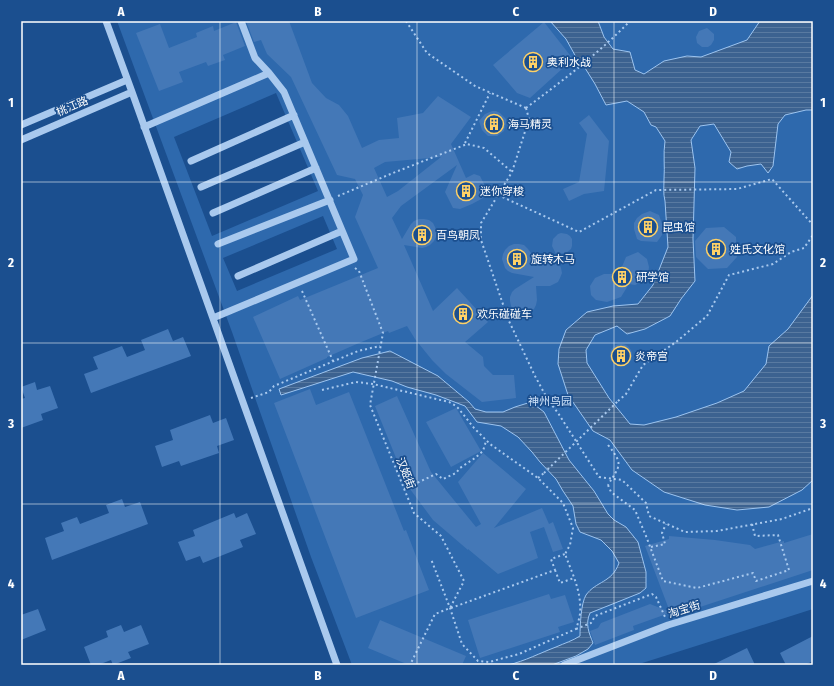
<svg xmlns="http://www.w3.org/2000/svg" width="834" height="686" viewBox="0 0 834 686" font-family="'Fira Sans Condensed','Noto Sans SC',sans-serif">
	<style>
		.green { fill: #2e69ad; fill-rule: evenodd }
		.water { fill: url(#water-rules); stroke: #9cc4f0 }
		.building { fill: #4478b7; fill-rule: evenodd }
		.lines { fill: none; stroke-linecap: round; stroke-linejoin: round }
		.path { stroke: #a9c9ee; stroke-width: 2; stroke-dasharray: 2 3; stroke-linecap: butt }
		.minor { stroke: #a9c9ee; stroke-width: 7 }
		.path-bridge { stroke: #a9c9ee; stroke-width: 2; stroke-dasharray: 2 3; stroke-linecap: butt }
		.grid { fill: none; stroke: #fff; stroke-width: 1; stroke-opacity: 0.55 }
		.labels { text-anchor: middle; stroke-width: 3.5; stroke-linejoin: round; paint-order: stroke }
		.poi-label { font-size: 11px; fill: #fff; stroke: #1b4f8f; text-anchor: start }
		.street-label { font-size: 11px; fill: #fff; stroke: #1b4f8f }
		.park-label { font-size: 11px; fill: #cfe3fa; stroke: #1b4f8f }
		.neatline { fill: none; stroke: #fff; stroke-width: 1.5 }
		.grid-label { font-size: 13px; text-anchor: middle; font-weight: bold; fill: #fff }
	</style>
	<defs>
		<pattern id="water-rules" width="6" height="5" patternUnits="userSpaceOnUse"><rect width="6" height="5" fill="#3c6290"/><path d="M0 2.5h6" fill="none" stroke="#597aa1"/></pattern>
	</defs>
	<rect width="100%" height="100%" fill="#1b4f8f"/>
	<path class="green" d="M117 21H813V609L636 665H352L311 557 232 332ZM276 93 318 191 212 236 174 137ZM323 216 337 249 237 291 223 258Z"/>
	<path class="water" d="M550 21H598L604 37 613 49 630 52 635 70 644 74 664 61 687 56 701 57 747 40 760 21H813V110H806L785 115 778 124 773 166 768 173 761 164 747 166 737 169 729 162 731 152 714 124 700 126 691 140 695 168 693 239 695 281 681 299 670 316 645 329 627 334 617 326 595 335 586 350 587 363 609 398 630 424 644 425 676 417 717 403 744 391 766 364 769 346 788 329 813 295V480L802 490 769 507 737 510 705 505 664 492 632 470 610 440 593 431 568 395 558 364 559 349 566 330 587 312 613 306 638 304 653 285 668 247 665 201C663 193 664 188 664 179 665 166 663 154 665 141L656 127 651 125 644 112 627 101 606 105 595 84 585 68 576 57 566 39Z
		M390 351 438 376 469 402 475 409 486 412H503L515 407 531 402 544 412 569 460 594 491 608 514 614 520 626 527 638 542 646 572V588L640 593 590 613C585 624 589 633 593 643L588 649 576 656 552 665H508C525 661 540 653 556 647 565 643 572 641 580 636 580 626 581 603 586 595 596 581 612 583 619 563L612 551 601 540 580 532 576 524 573 506 563 491 556 479 540 462 532 452 518 437 501 426 477 422 465 406 436 395 407 387 392 381 353 372 281 395 279 389 362 358Z"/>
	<path class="building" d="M246 21H289L312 83 326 98 339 105 348 116 362 148 379 140 399 138 397 118 423 113 438 96 471 117 451 144 466 178 474 174 480 176 487 190 485 197 472 204 460 209 453 208 445 192 457 165 401 206 392 218 402 239 411 224 414 221 419 219H424L429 220 433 223 435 227 437 232 436 237 434 241 430 245 426 247 422 248 404 245 433 311 457 288 488 322 465 342 483 357 484 366 493 375H514L516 398 482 402 446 374 432 360 415 339 407 326 389 333 388 331 359 343 327 357V358L280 379 253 317 298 296 300 300 378 268 355 217 363 195 355 179 337 175 291 77 267 54 261 40 254 42ZM441 157 398 191 387 197 374 168 385 162Z
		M236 22 245 46 223 55 225 60 208 66 206 62 179 72 183 82 159 91 136 33 160 24 169 48 197 37 196 33 213 26 214 31Z
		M544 22 573 59 530 98 517 93 493 65Z
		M707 28 714 34V40L711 45 708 47H702L697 43 696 37 699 31Z
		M492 111H496L500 113 506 119V123L504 131 497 136H488L482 130 479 121 485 114Z
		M589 115 609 141 604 191 584 194 569 201 563 189 579 182 587 134 579 123Z
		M650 211 659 215 662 224V235L657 242 641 241 637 239 634 229V223L637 218 642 214Z
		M724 227 736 237 737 257 727 268 708 269 696 257 695 241 706 228Z
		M561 233 567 234 570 236 572 239V246L571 249 566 253 556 254 552 246 553 239 558 234Z
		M514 244H519L524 245 528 249 531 253 533 261 555 255 561 268 562 273 560 278 558 282 550 286H536L537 300 536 305 534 309 526 313H521L513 309 511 306 510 301V297L512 292 515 289 534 277 512 273 508 271 505 268 502 259 503 254 505 250 509 246Z
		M638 252 647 259 649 267 648 276 644 281 635 285 629 284 621 297 607 302 596 300 591 295 590 286 595 278 604 274H619L626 257Z
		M168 329 173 341 183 337 191 356 91 393 84 374 98 369 93 357 122 346 127 357 145 350 141 340Z
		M610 355a11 11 0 1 1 22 0a11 11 0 1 1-22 0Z
		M35 382 37 390 50 386 58 408 41 414 43 420 21 428V399L25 398 21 387Z
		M310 389 316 405 349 392 404 531 406 530 429 590 356 618 274 403Z
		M397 396 431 472 476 527 481 524 458 482 483 453 526 489 494 528 542 508 549 524 553 522 563 549 553 552 544 527 530 532 538 558 498 574 468 549V550L433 520 407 485 375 406Z
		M456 408 481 451 451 467 426 422Z
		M210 415 213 423 226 418 234 440 217 446 219 453 181 466 179 461 162 467 155 446 173 440 170 430Z
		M122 499 125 507 140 502 148 524 52 560 45 538 64 531 61 523 77 517 80 524 109 513 106 505Z
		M234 513 236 518 247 513 256 534 240 540 243 547 203 563 200 556 186 561 178 542 195 536 193 530Z
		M813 534V570L697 608 696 607 677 615 675 611 633 626 634 630 595 645 590 631 598 628 601 623 650 604 670 612 645 546 669 539V536L715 540 750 545 755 549 784 541V543Z
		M549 594 551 599 565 595 574 622 558 627 560 632 480 658 468 620Z
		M38 609 46 630 21 640V615Z
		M380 620 466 656 462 665H409L368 648Z
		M121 625 124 632 141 625 149 644 128 652 131 658 113 665 111 660 98 665H91L84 647 108 637 106 631Z
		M813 636V661L805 665H786L780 653Z
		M747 648 755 665H712Z"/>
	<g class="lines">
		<path class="path" d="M406 21 427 53 475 86 526 108
			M526 108 529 119 512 172 481 223V240L508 319 535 376 548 400 558 413 599 477 622 480 646 503 649 516 685 532 717 531 782 519 813 508
			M526 108C562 81 598 54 630 21
			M465 143 490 93
			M498 195 579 232 656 190 737 189 772 179 813 225
			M338 196 393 173 467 144 484 148 512 172
			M355 268 359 271 383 333 370 405 414 513 441 536 464 581 450 608 435 614 410 665
			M302 291 333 361
			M322 390 356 382 373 384 449 402 456 406 459 409 474 428 490 444 538 478 563 503 573 528 570 545 565 554C572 573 582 592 580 614 579 619 578 624 576 629L519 654 489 662 478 661 462 644 450 608 431 559
			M251 398 269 392 274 386 358 351 380 346
			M618 401 626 394 643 365 676 342 707 316 729 275 773 264 791 252 804 248 813 235
			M538 478 544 473
			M608 485 611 492 635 510 646 536 663 581 697 588 753 573 756 581 789 570 778 535 755 536 752 524
			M404 489 436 474 443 479 456 473 460 468 475 458 483 451 486 441
			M651 547 665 544 662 533 666 524
			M555 570 560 583 574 578
			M451 608 555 570 551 559 565 554
			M576 629 591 623 595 616 652 594 656 597 665 617"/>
		<path class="minor" d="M106 21 132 92 337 665
			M21 125 127 80
			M144 127 269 73
			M21 140 132 92
			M191 161 294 115
			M201 187 305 142
			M213 213 316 168
			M218 244 330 200
			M238 276 342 231
			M213 318 354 259 284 92 269 73 255 58 241 21
			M564 665 668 625 813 581"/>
		<path class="path-bridge" d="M608 445C624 465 620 465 608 485
			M544 473 618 401"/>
	</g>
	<path class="grid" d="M220 21V665M417 21V665M614 21V665M21 182H813M21 343H813M21 504H813"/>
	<defs>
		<g id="building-ring" transform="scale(1)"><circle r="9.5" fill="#1b4f8f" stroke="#ffd166" stroke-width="1.5"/><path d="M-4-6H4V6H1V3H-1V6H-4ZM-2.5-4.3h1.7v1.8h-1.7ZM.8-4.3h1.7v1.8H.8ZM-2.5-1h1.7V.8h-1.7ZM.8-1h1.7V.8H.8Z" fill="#ffd166"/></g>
	</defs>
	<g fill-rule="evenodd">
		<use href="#building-ring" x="533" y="62"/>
		<use href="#building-ring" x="494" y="124"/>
		<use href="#building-ring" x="466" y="191"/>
		<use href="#building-ring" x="648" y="227"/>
		<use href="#building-ring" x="422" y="235"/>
		<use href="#building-ring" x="716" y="249"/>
		<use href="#building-ring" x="517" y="259"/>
		<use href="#building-ring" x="622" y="277"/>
		<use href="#building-ring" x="463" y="314"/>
		<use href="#building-ring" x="621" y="356"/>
	</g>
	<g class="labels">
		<g class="poi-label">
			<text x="547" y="66">奥利水战</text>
			<text x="508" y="128">海马精灵</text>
			<text x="480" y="195">迷你穿梭</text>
			<text x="662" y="231">昆虫馆</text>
			<text x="436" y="239">百鸟朝凤</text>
			<text x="730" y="253">姓氏文化馆</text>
			<text x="531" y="263">旋转木马</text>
			<text x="636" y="281">研学馆</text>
			<text x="477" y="318">欢乐碰碰车</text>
			<text x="635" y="360">炎帝宫</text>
		</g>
		<g class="street-label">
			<text transform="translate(72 106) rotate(-23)" y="4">桃江路</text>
			<text transform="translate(406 473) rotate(68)" y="4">汉姬街</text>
			<text transform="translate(684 609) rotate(-17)" y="4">淘宝街</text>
		</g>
		<g class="park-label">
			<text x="550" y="405">神州鸟园</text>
		</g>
	</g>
	<rect width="834" height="686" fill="none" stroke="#1b4f8f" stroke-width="44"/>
	<rect x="22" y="22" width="790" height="642" class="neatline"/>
	<g class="grid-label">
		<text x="121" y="16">A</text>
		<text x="318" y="16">B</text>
		<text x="516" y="16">C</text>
		<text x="713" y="16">D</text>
		<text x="11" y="107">1</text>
		<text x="823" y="107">1</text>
		<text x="11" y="267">2</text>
		<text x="823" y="267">2</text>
		<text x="11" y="428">3</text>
		<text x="823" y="428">3</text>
		<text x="11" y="588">4</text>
		<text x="823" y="588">4</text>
		<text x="121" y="680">A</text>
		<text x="318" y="680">B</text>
		<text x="516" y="680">C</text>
		<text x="713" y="680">D</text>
	</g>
</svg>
